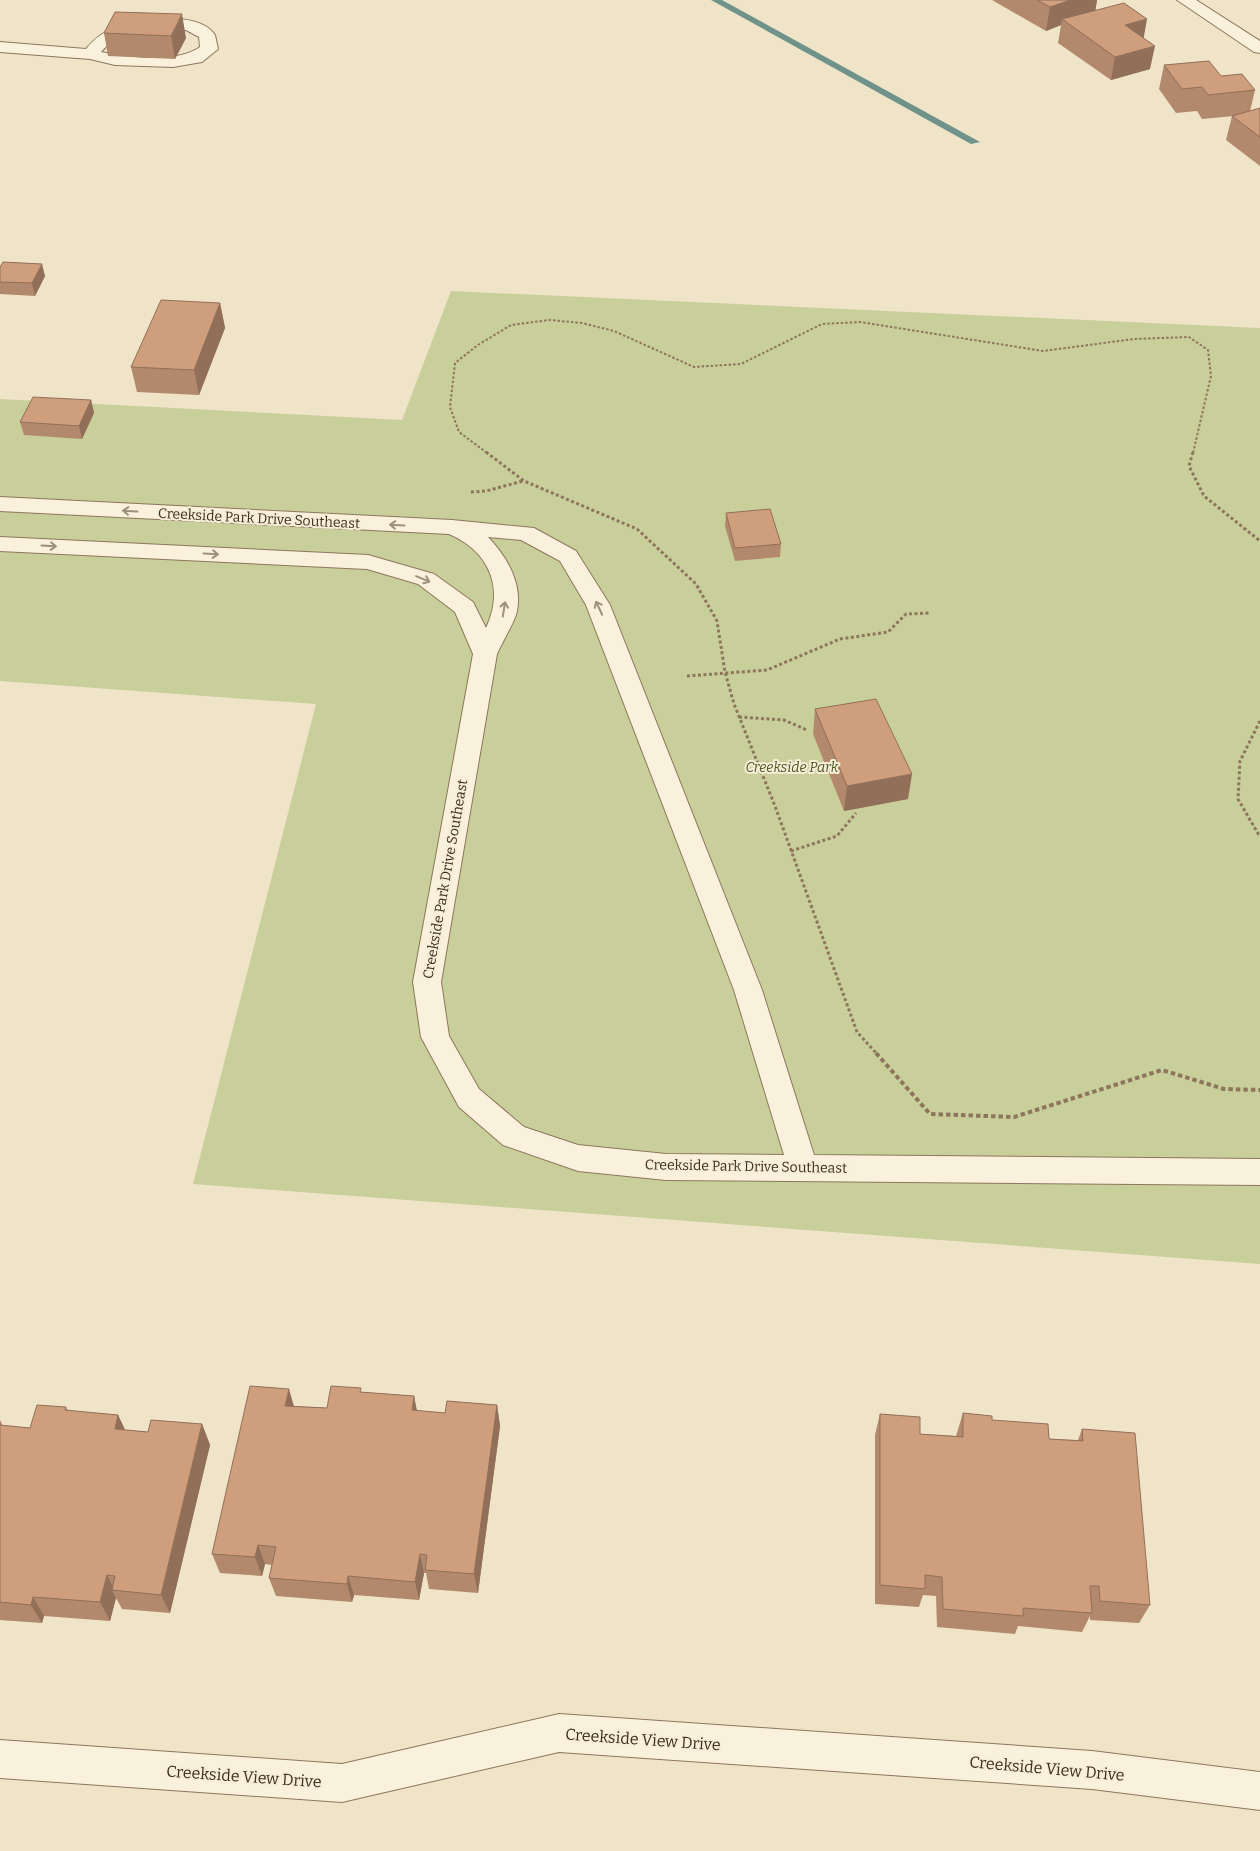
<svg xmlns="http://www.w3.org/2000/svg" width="1260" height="1851" viewBox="0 0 1260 1851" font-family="Bitter,serif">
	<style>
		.green { fill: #c9cf9b }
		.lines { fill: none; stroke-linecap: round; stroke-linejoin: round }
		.stream { fill: #6f938a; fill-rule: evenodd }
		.minor-casing { stroke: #8d765c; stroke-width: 2 }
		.path-far2 { stroke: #8d765c; stroke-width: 2; stroke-dasharray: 2.5 2; stroke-linecap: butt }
		.path-far1 { stroke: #8d765c; stroke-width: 3; stroke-dasharray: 3 2.5; stroke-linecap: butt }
		.path { stroke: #8d765c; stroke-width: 4; stroke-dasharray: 4.5 3; stroke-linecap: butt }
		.minor { fill: #faf1dc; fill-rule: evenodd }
		.wall { fill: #b2896c }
		.shaded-wall { fill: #916f58 }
		.building { fill: #cf9f7d; stroke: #916f58 }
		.oneway { stroke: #9c907e }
		.labels { text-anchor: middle; stroke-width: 4; stroke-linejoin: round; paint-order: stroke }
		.street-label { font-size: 14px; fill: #3d2e20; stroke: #f7eed8 }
		.park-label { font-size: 14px; font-style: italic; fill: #4d5a26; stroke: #f7eed8 }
		.near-street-label { font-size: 16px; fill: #3d2e20; stroke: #f7eed8 }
	</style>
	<rect width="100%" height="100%" fill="#f0e4c8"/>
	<path class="green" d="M451 291 1260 328V1264L193 1184 316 704 0 681V399L402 420Z"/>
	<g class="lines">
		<path class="stream" d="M711 0H722L980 142 971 144Z"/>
		<g class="minor-casing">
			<path id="minor" d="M1177 0H1196L1260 41V53L1254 52Z
				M152 19C172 18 203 17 215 35L218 49 202 62 173 67 115 65 90 59 0 52V42L86 49C104 27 125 22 152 19ZM152 29 186 30 199 37 200 47C178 63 127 58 101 52 116 35 131 31 152 29Z
				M0 497 452 520 534 528 576 551 610 605 762 990 814 1155 1260 1159V1185L666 1180 578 1171 503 1145 459 1107 421 1037 413 982 473 654 455 612 418 584 367 569 0 551V537L368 555 434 574 473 602 486 628C505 588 489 551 449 534L0 511ZM488 537 521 540 560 561 586 605 734 990 784 1155 666 1154 578 1145 524 1127 479 1089 449 1036 441 982 497 654C503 641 511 628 516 615 524 586 508 558 488 537Z
				M559 1714 1092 1751 1260 1772V1810L1092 1789 559 1752 342 1802 0 1778V1740L342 1764Z"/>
		</g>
		<path class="path-far2" d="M487 453 459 432 450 407 455 363 478 345 511 325 549 320 582 323 614 331 694 367 741 364 822 324 860 322 1043 351 1134 339 1189 337 1208 350 1211 376 1193 453"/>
		<path class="path-far1" d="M486 452 524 481 637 529 696 584 717 621 725 672 734 704 775 806 857 1032 877 1054
			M1193 452 1189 466 1204 496 1260 541
			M471 492 486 491 523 481
			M687 676 767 670 840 639 888 632 906 614 930 613
			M739 717 784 720 807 730
			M1260 721 1240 761 1238 799 1260 837
			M791 851 837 836 856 813"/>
		<path class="path" d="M876 1053 930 1114 1014 1117 1162 1070 1224 1089 1260 1090"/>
		<use href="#minor" class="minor"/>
	</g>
	<path class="wall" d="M992 0H1097L1095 11 1144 38 1150 69 1111 80 1058 43 1061 25 1046 31Z
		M115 12 186 38 175 59 108 56 104 33Z
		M1164 65 1221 76 1255 90 1250 111 1260 108V166L1226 140 1232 116H1234L1202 119 1197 111 1176 113 1159 89Z
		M0 267 45 276 35 296 0 294Z
		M220 303 225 328 199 395 137 392 131 367Z
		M91 400 94 413 82 439 24 435 20 422Z
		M726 513 781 544 780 557 735 561 725 526Z
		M815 709 908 799 844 811 813 734Z
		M362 1392 414 1396 417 1411 445 1413 497 1405 500 1426 478 1593 429 1589 426 1573H424L419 1600 354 1595 352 1602 276 1596 269 1578 272 1565 265 1564 262 1576 220 1573 212 1554 294 1406 327 1408Z
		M66 1407 68 1411 118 1415 125 1430 148 1432 202 1424 210 1445 170 1613 122 1609 116 1598 110 1621 44 1616 42 1623 0 1620V1420L3 1426 30 1428Z
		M963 1413 992 1420 1049 1439 1078 1440 1082 1429 1150 1605 1139 1623 1090 1620V1616L1082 1632 1018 1626 1015 1634 937 1627 936 1596 923 1595 919 1607 875 1604V1435L880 1414 920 1434 956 1436Z"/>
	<path class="shaded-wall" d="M1071 0H1097L1095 13 1062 19 1061 25 1046 31 1050 7Z
		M182 14 186 38 175 59 171 36Z
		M1147 19 1143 42 1125 25Z
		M1155 46 1150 69 1111 80 1115 57Z
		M42 264 45 276 35 296 32 283Z
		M220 303 225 328 199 395 194 370Z
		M91 400 94 413 82 439 79 426Z
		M912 774 908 799 844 811 847 786Z
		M289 1389 295 1410 285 1406Z
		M414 1396 418 1417 412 1410Z
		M497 1405 500 1426 478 1593 474 1574Z
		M118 1415 128 1436 115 1429Z
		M202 1424 210 1445 170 1613 161 1595Z
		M258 1545 265 1564 262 1576 255 1557Z
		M420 1554 424 1573 419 1600 415 1582Z
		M107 1575 115 1591 112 1590 116 1598 110 1621 100 1602Z
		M348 1576 354 1595 352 1602 347 1584Z
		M33 1597 44 1616 42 1623 31 1605Z"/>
	<path class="building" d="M1037 0H1071L1050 7Z
		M1124 3 1147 19 1125 25 1155 46 1115 57 1062 19Z
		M115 12 182 14 171 36 104 33Z
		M1209 61 1221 76 1242 74 1255 90 1208 95 1202 87 1182 89 1164 65Z
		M1260 108V137L1232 116Z
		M3 262 42 264 32 283 0 282V267Z
		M161 300 220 303 194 370 131 367Z
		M33 397 91 400 79 426 20 422Z
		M770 509 781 544 735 548 726 513Z
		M876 699 912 774 847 786 815 709Z
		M250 1386 289 1389 285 1406 327 1408 331 1386 361 1388 360 1392 414 1396 412 1410 445 1413 447 1401 497 1405 474 1574 425 1570 427 1555 420 1554 415 1582 348 1576 347 1584 269 1578 276 1547 258 1545 255 1557 212 1554Z
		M37 1405 66 1407 65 1410 118 1415 115 1429 148 1432 151 1420 202 1424 161 1595 112 1590 115 1576 107 1575 100 1602 33 1597 31 1605 0 1602V1425L30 1428Z
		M963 1413 992 1416V1420L1048 1424 1049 1439 1083 1441 1082 1429 1135 1433 1150 1605 1100 1601 1099 1586H1090L1092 1613 1023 1608V1616L943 1609 942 1577 925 1575V1589L880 1585V1414L920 1417V1434L963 1437Z"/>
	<defs><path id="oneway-shaft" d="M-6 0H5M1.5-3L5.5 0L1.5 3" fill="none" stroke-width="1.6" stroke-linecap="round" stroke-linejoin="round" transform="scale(1.25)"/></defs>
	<g class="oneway">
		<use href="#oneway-shaft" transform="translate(130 511) rotate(-177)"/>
		<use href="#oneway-shaft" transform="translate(397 525) rotate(-177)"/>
		<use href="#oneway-shaft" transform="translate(49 546) rotate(3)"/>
		<use href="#oneway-shaft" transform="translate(211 554) rotate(3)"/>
		<use href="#oneway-shaft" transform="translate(423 579) rotate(23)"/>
		<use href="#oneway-shaft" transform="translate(599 608) rotate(-115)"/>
		<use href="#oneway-shaft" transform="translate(504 609) rotate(-81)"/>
	</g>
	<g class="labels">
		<g class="street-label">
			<text transform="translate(259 518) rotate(3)" y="5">Creekside Park Drive Southeast</text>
			<text transform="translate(445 879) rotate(-80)" y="5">Creekside Park Drive Southeast</text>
			<text transform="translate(746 1166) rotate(1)" y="5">Creekside Park Drive Southeast</text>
		</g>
		<g class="park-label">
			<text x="792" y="772">Creekside Park</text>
		</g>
		<g class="near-street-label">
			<text transform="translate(643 1739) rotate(4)" y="6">Creekside View Drive</text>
			<text transform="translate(1047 1768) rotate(5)" y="6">Creekside View Drive</text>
			<text transform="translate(244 1776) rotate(4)" y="6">Creekside View Drive</text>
		</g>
	</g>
</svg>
